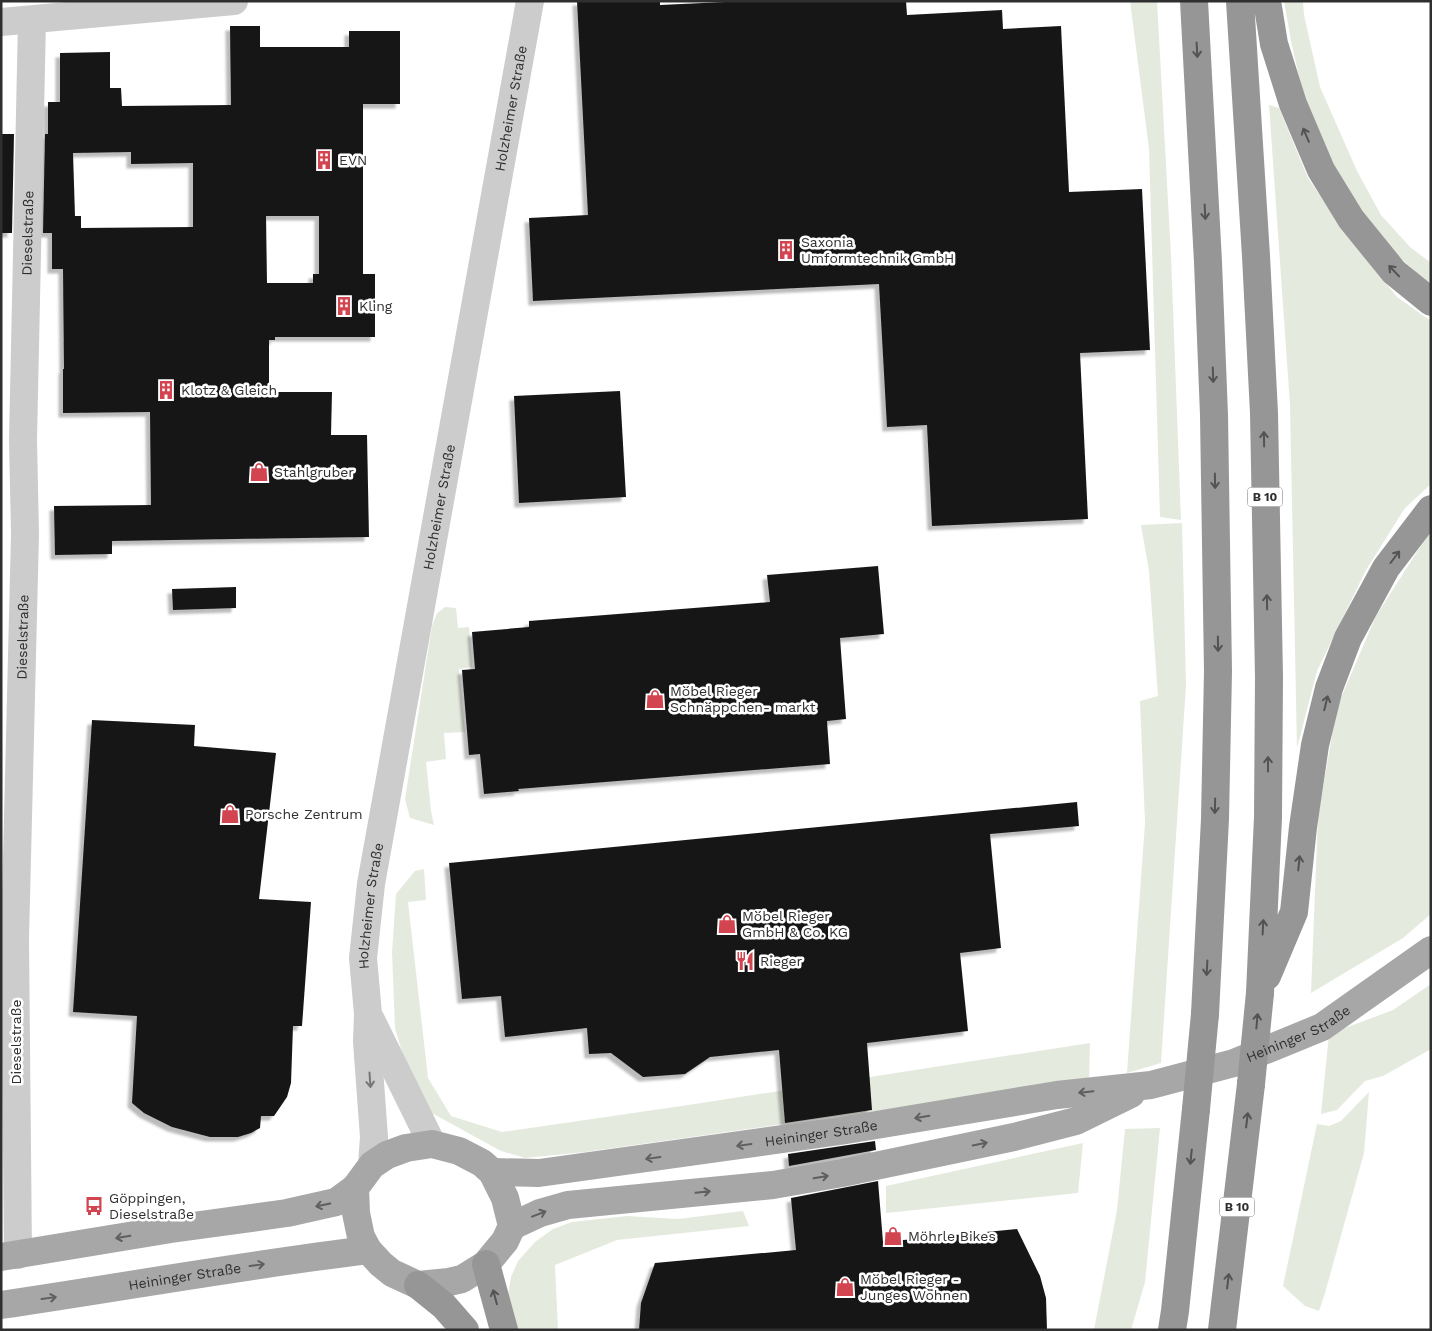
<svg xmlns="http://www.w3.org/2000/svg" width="1432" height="1331" viewBox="0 0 1432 1331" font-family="'Work Sans',sans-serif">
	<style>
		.green { fill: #e5eade }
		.building { fill: #161616; fill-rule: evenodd; filter: url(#shadow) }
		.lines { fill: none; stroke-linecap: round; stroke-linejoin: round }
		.minor { stroke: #ccc; stroke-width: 28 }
		.major { stroke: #a7a7a7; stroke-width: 28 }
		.highway { stroke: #969696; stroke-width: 28 }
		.highway-bridge { stroke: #969696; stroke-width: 28 }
		.oneway { stroke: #535353 }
		.oneway2 { stroke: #767676 }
		.oneway3 { stroke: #5f5f5f }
		.labels { text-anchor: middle; stroke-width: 5; stroke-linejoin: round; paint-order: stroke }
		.shield { fill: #fff; stroke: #6d6d6d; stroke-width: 1 }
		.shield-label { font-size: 12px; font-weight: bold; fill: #2f2f2f }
		.street-label { font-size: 14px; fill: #2f2f2f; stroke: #fff }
		.poi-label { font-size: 14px; fill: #2f2f2f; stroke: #fff; text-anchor: start }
	</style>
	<defs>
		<filter id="shadow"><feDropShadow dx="-4.5" dy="4.5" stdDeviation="1" flood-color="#0004"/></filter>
	</defs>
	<rect width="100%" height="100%" fill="#fff"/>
	<path class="green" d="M1130 1H1157L1171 256 1181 520 1160 517 1149 149Z
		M1284 1H1303L1304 15 1320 87 1357 171 1381 215 1410 247 1431 263V287L1385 243 1346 192 1308 115 1292 46Z
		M1269 105 1279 108 1308 178 1347 235 1397 297 1431 321V484L1405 508 1366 570 1317 671 1297 748 1290 405Z
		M1182 523 1186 685 1161 1063 1127 1073 1145 823 1140 701 1158 696 1149 571 1141 525Z
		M1431 530V914L1403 938 1311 993 1318 816 1337 707 1376 616Z
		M445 607 456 608 458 628 469 627 472 667 459 669 465 732 444 733 446 759 426 762 431 811 434 825 410 818 405 799 432 626 437 613Z
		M424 869 426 900 408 902 428 1078 451 1116 502 1132 695 1104 1090 1043 1089 1081 585 1152 525 1158 501 1151 428 1111 408 1073 395 1028 392 952 396 894 415 871Z
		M1431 984V1049L1383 1076 1365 1081 1337 1110 1321 1114 1329 1034 1393 1010Z
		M1369 1092 1364 1153 1325 1293 1319 1311 1305 1306 1283 1286 1317 1124 1329 1126 1341 1121Z
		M1160 1128 1145 1282 1131 1330H1094L1117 1210 1125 1129Z
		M1083 1143 1078 1193 886 1213V1186Z
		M743 1211 749 1226 617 1240 555 1265 558 1330H513L507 1302 511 1277 518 1261 535 1242 553 1229 572 1222 627 1216 678 1219Z"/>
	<path class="building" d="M577 1H660V5L746 1H906L907 15 1002 10 1003 29 1061 26 1069 192 1142 189 1150 350 1080 353 1088 519 932 526 927 425 887 427 879 284 533 301 529 218 588 215Z
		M230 26H260V47H349V31H400V104H363V274H375V337H275V340H269V392H332L331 435H367L369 537 112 541V554L55 555 54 506 151 505 150 412 63 413V369H64L63 269H52V233H43L45 134H48V102H60V53L110 52V88H121L122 106 231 105ZM131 152V164L193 163V227L81 228V216H75L73 153ZM266 216H319V274H313V283H267Z
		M1 134H14L12 233H1Z
		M620 391 626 497 519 503 514 396Z
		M878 566 884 634 840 638 846 719 827 721 830 764 518 789 519 791 484 794 480 754 469 755 462 670 475 669 472 632 529 627V621L770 602 767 575Z
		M236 587V608L173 610 172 589Z
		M92 720 195 725 194 746 276 753 259 899 311 902 302 1026H293L291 1083 287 1097 274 1116H261L260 1128 251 1133 238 1137H210L172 1127 144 1113 132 1103 137 1016 73 1012Z
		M1077 802 1079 826 990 834 1001 948 960 953 968 1031 867 1043 872 1110 785 1123 779 1050 710 1057 685 1074 643 1077 611 1053 589 1054 587 1028 505 1037 501 996 462 999 449 863Z
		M875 1141 876 1150 789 1166 788 1154Z
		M878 1181 883 1242 1017 1229 1040 1276 1046 1298 1047 1330H639L641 1303 655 1263 796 1250 791 1198Z"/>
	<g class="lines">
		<g class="minor">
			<path d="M1 22 234 1"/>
			<path d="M371 1020 432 1144"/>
			<path id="s1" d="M372 1165 374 1137 367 1042 368 1014 363 958 371 884 530 1"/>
			<path id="s2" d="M18 1255 15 939 25 534 23 440 32 20"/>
		</g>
		<g class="major">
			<path d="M432 1144 459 1151 482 1163 492 1172 505 1198 512 1226 505 1241 486 1264 462 1279 449 1282 418 1285 392 1273 381 1264 368 1250 361 1237 356 1213 355 1188 372 1165 387 1155 406 1148Z"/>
			<path id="s3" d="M492 1172 539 1173 840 1131 1057 1095 1151 1085 1234 1063 1322 1027 1431 950"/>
			<path d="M512 1226 540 1213 568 1205 773 1185 842 1173 1014 1137 1076 1121 1131 1094"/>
			<path d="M1 1257 171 1229 287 1213 336 1202 355 1188"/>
			<path id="s4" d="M1 1305C123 1287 245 1265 368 1250"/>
		</g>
		<path class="highway" d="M1194 1 1208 262 1214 415 1218 671 1215 819 1205 1014
			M1240 1 1256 256 1264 413 1269 677 1268 817 1260 993
			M1267 1 1274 44 1293 104 1321 170 1351 219 1394 272 1431 302
			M1267 976 1294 912 1303 827 1315 745 1329 688 1348 638 1386 568 1431 509
			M486 1264 504 1330
			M418 1285 444 1306 465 1330
			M1172 1330 1175 1311 1196 1109
			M1222 1330 1251 1084"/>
		<path class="highway-bridge" d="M1251 1084 1260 993
			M1196 1109 1205 1014"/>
	</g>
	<defs><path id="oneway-shaft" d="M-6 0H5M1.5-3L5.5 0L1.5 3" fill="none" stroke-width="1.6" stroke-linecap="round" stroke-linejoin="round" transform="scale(1.25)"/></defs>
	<g class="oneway">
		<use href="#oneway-shaft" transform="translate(1197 50) rotate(87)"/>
		<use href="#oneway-shaft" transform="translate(1306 135) rotate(-113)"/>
		<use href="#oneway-shaft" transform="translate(1205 212) rotate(87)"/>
		<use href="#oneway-shaft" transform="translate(1394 271) rotate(-134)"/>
		<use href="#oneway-shaft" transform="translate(1213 375) rotate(88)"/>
		<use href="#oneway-shaft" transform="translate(1264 439) rotate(-91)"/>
		<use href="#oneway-shaft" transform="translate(1215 481) rotate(89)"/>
		<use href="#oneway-shaft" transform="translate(1395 557) rotate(-53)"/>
		<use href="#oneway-shaft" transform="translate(1267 602) rotate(-91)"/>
		<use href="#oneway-shaft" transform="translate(1218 644) rotate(89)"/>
		<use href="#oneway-shaft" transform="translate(1326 703) rotate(-76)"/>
		<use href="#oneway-shaft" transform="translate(1268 764) rotate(-90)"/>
		<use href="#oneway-shaft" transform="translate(1215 806) rotate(91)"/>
		<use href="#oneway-shaft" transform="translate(1299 863) rotate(-84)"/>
		<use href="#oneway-shaft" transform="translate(1263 927) rotate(-87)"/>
		<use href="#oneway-shaft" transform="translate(1207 968) rotate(93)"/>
		<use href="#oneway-shaft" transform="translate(1257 1021) rotate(-85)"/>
		<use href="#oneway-shaft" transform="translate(1247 1120) rotate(-83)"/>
		<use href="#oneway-shaft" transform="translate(1191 1157) rotate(96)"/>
		<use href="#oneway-shaft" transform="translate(1228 1281) rotate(-83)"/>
		<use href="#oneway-shaft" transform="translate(495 1297) rotate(-105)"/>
	</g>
	<use class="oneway2" href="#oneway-shaft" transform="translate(370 1080) rotate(86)"/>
	<g class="oneway3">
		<use href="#oneway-shaft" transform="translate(1086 1092) rotate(174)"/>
		<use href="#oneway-shaft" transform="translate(922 1117) rotate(171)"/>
		<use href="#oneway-shaft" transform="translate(980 1144) rotate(-12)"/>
		<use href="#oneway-shaft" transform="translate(744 1145) rotate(172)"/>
		<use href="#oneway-shaft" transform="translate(653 1158) rotate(172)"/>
		<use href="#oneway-shaft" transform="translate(821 1177) rotate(-10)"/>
		<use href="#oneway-shaft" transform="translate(703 1192) rotate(-6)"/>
		<use href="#oneway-shaft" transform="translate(323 1205) rotate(168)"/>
		<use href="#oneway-shaft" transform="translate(539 1214) rotate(-21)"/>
		<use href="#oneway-shaft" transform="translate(123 1237) rotate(171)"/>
		<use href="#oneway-shaft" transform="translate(257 1265) rotate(-8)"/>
		<use href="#oneway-shaft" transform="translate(49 1298) rotate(-8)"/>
	</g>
	<defs>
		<g id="building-bare" transform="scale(1.5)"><path d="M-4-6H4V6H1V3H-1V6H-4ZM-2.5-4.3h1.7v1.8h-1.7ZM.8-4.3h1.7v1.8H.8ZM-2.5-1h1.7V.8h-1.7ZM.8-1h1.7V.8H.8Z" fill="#d2444f" stroke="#fff" stroke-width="2.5" paint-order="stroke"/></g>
		<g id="shop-bare" transform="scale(1.5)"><path d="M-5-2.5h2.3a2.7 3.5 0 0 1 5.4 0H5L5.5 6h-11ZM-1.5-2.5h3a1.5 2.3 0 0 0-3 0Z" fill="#d2444f" stroke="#fff" stroke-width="2.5" paint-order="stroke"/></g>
		<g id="restaurant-bare" transform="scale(1.5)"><path d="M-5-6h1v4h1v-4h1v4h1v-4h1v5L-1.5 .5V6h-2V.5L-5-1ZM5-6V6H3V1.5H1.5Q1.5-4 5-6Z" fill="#d2444f" stroke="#fff" stroke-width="2.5" paint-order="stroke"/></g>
		<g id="bus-bare" transform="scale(1.5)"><path d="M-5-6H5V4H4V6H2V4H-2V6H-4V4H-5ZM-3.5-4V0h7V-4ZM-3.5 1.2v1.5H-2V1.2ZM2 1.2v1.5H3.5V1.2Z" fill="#d2444f" stroke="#fff" stroke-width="2.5" paint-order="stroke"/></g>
	</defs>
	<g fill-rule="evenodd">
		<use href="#building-bare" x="324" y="160"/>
		<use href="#building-bare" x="786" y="250"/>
		<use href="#building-bare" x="344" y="306"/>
		<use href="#building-bare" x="166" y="390"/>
		<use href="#shop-bare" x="259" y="472"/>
		<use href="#shop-bare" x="655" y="699"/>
		<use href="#shop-bare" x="230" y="814"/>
		<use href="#shop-bare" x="727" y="924"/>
		<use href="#restaurant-bare" x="745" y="961"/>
		<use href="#bus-bare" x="94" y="1206"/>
		<use href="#shop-bare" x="893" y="1236"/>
		<use href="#shop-bare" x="845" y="1287"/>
	</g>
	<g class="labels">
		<g class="shield">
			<rect x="1247.5" y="487.5" width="35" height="19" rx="4"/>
			<rect x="1219.5" y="1197.5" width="35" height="19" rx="4"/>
		</g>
		<g class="shield-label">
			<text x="1265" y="501">B 10</text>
			<text x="1237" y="1211">B 10</text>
		</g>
		<g class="street-label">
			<text dy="5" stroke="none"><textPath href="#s1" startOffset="1070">Holzheimer Straße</textPath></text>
			<text dy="5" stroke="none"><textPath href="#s2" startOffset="1022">Dieselstraße</textPath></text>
			<text dy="5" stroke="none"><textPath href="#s1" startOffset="665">Holzheimer Straße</textPath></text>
			<text dy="5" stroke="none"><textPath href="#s2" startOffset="618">Dieselstraße</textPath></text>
			<text dy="5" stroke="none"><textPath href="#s1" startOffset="260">Holzheimer Straße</textPath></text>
			<text dy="5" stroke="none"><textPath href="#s3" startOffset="822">Heininger Straße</textPath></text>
			<text transform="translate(16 1042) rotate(-90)" y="5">Dieselstraße</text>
			<text dy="5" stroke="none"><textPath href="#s3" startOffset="332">Heininger Straße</textPath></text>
			<text dy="5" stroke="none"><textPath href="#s4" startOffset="186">Heininger Straße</textPath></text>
		</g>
		<g class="poi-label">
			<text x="339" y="165">EVN</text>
			<text x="801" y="247">Saxonia<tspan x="801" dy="16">Umformtechnik GmbH</tspan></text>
			<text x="359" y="311">Kling</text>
			<text x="181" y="395">Klotz &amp; Gleich</text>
			<text x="274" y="477">Stahlgruber</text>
			<text x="670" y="696">Möbel Rieger<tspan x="670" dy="16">Schnäppchen- markt</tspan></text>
			<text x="245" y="819">Porsche Zentrum</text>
			<text x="742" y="921">Möbel Rieger<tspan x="742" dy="16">GmbH &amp; Co. KG</tspan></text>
			<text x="760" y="966">Rieger</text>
			<text x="109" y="1203">Göppingen,<tspan x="109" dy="16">Dieselstraße</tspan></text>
			<text x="908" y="1241">Möhrle Bikes</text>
			<text x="860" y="1284">Möbel Rieger -<tspan x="860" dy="16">Junges Wohnen</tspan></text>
		</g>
	</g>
	<rect width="1432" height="1331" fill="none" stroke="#2f2f2f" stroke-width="5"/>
</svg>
